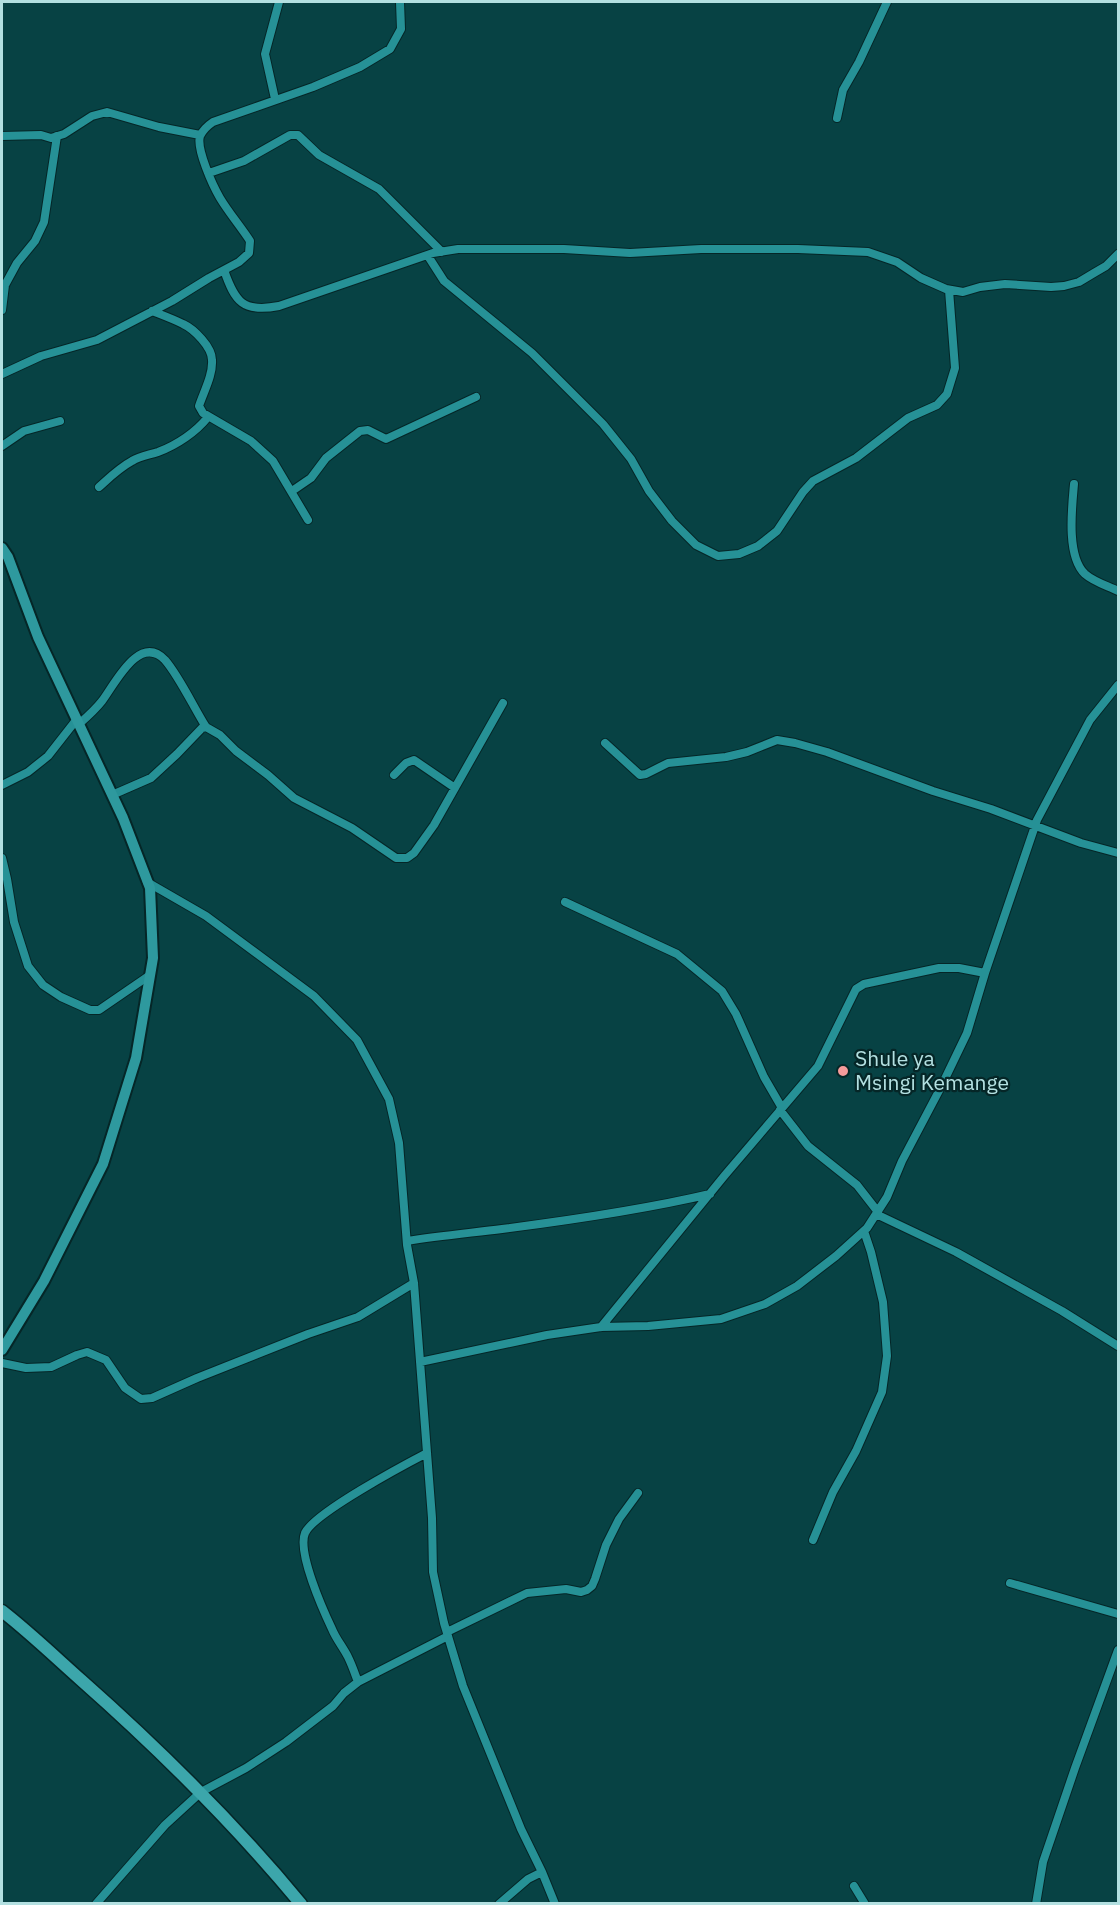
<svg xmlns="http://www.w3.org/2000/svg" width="1120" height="1905" viewBox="0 0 1120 1905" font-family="'IBM Plex Sans',sans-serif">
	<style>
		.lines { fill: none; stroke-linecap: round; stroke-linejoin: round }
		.minor-casing { stroke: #052627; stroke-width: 10 }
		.secondary-casing { stroke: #052627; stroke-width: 14 }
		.trunk-casing { stroke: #052627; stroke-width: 15 }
		.minor { stroke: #269196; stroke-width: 8 }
		.secondary { stroke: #2e999e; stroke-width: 10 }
		.trunk { stroke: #3ca6ab; stroke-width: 12 }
		.poi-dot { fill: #f59b9b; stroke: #052627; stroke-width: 2 }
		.labels { text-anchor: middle; stroke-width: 4.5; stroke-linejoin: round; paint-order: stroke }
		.poi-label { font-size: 21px; fill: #b3e0e1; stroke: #052627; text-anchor: start }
	</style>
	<rect width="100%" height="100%" fill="#074244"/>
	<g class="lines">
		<g class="minor-casing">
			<path id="minor" d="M275 99 265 54 279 2
				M837 118 843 90 859 62 887 2
				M2 136 41 135 51 138 64 134 92 116 107 112 159 127 200 135
				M209 173 244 161 290 135H298L319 155 379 189 442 252
				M428 256 444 281 532 353 603 424 631 459 649 491 672 521 696 545 718 556 739 554 758 546 777 531 803 492 813 481 856 458 908 418 937 405 947 394 955 368 949 290
				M224 270C235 302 243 313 279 306L433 253 458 249H564L630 253 701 249H798L868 252 897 262 921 278 946 289 963 292 980 287 1005 284 1051 287 1064 286 1079 282 1094 273 1106 266 1118 254
				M2 310 5 285 17 263 35 241 44 222 57 136
				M152 311C162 315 173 319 183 324 194 329 212 347 212 360 213 375 204 391 199 406L203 413 251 441 273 461 308 520
				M2 374 41 356 97 340 172 301 209 278 239 262 249 253 250 241C241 227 229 213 220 198 213 186 196 149 200 136 203 130 207 126 213 122L313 87 360 67 390 49 401 29 400 2
				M2 446 24 431 60 421
				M1074 484C1072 507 1066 556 1085 574 1094 582 1108 586 1118 591
				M99 487C109 478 119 468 132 461 140 456 149 455 158 452 177 445 196 432 208 417
				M292 491 311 478 326 458 360 431 368 430 386 439 476 397
				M79 724C87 717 95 710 102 701 115 684 139 633 165 660 179 676 194 708 206 727
				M605 743 640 775 646 774 668 763 726 757 747 752 777 740 795 743 827 752 933 791 991 809 1081 843 1118 853
				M394 775 406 763 414 760 455 788
				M2 785 28 772 48 756 77 719
				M112 795 151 778 177 754 202 728 206 727 220 735 236 751 268 775 294 798 352 828 396 858H407L414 853 434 825 503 703
				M2 858 7 879 14 922 28 966 43 985 61 997 90 1010H99L150 975
				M147 882 206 916 314 996 357 1040 389 1099 399 1143 407 1245 414 1283 432 1518 433 1572 444 1623 463 1686 521 1829 542 1872 555 1904
				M565 902 677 954 722 991 736 1014 764 1077 782 1108
				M780 1110 808 1146 857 1185 878 1212
				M876 1214 956 1252 1062 1311 1118 1346
				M407 1241C438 1236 470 1233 502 1229 572 1220 642 1210 710 1194
				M601 1327 725 1175 818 1066 856 989 864 984 939 968H959L985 973
				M420 1362 547 1335 601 1327 648 1326 721 1319 765 1304 797 1286 836 1256 867 1228 887 1197 902 1161 941 1087 967 1033 985 973 1037 820 1090 720 1118 685
				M2 1363 26 1368 51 1367 77 1355 87 1352 106 1360 125 1388 141 1399 152 1398 197 1378 308 1334 358 1317 414 1283
				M813 1540 833 1492 856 1451 882 1392 887 1356 883 1302 871 1252 864 1231
				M1010 1583 1118 1614
				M447 1632 527 1593 566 1589 581 1592 587 1590 592 1586 595 1579 606 1545 619 1519 638 1493
				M358 1682C355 1674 352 1665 348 1657 343 1647 336 1639 332 1629 323 1610 297 1552 305 1533 314 1513 404 1465 427 1453
				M854 1886 865 1904
				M96 1904 165 1825 201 1792 246 1768 286 1742 333 1706 344 1693 358 1682 448 1636
				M499 1904 528 1879 542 1872
				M1036 1904 1043 1862 1075 1768 1118 1650"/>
		</g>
		<g class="secondary-casing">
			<path id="secondary" d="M2 548 8 557 38 637 123 818 150 888 153 958 136 1058 103 1164 44 1281 2 1350"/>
		</g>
		<g class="trunk-casing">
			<path id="trunk" d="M2 1611C29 1632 54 1656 81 1680 159 1749 234 1823 301 1904"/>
		</g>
		<use href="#minor" class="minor"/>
		<use href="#secondary" class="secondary"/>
		<use href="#trunk" class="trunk"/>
	</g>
	<circle class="poi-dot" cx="843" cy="1071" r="6"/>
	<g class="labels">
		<g class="poi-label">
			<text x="855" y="1066">Shule ya<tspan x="855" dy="24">Msingi Kemange</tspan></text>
		</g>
	</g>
	<rect width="1120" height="1905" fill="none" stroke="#b3e0e1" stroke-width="6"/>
</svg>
